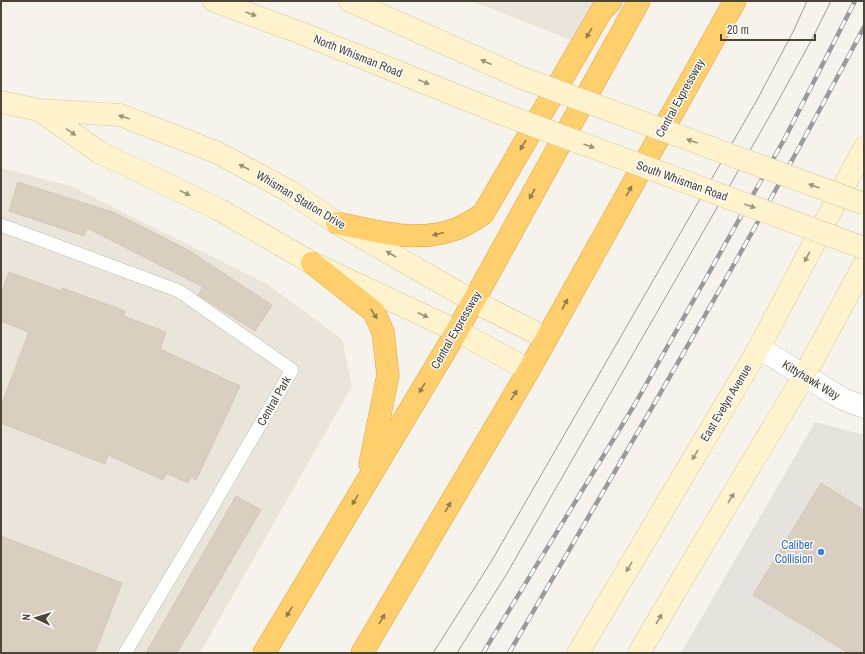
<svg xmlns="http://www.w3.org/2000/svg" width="865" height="654" viewBox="0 0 865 654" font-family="'Archivo Narrow',sans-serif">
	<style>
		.residential { fill: #eae5da }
		.industrial { fill: #e6e2dd }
		.building { fill: #d8cfc1; stroke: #d3c7b4 }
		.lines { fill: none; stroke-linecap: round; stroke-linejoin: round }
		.lane-casing { stroke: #c2bbae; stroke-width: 14 }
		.street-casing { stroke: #c2bbae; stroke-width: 23 }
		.secondary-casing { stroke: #d6c79b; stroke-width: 23 }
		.highway-casing { stroke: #e0a43c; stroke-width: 23 }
		.lane { stroke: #fff; stroke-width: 13 }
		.street { stroke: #fff; stroke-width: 22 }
		.secondary { stroke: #fff3cd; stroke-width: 22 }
		.highway { stroke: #ffcf6e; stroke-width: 22 }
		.tram { stroke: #9a9a9a; stroke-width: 1 }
		.rail-casing { stroke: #9a9a9a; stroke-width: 4.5 }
		.rail { stroke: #fff; stroke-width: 3; stroke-dasharray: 9; stroke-linecap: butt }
		.secondary-bridge-casing { stroke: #d6c79b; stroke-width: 23; stroke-linecap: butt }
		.secondary-bridge { stroke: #fff3cd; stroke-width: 22 }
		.oneway { fill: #9c937c }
		.oneway2 { fill: #937c4e }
		.shop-dot { fill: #3f7fe0; stroke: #fff; stroke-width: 1.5 }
		.labels { text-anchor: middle; stroke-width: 3; stroke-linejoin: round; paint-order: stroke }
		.street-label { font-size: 12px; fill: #4b4439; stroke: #fff }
		.shop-label { font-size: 12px; fill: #366cbe; stroke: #fff; text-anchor: end }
	</style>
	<rect width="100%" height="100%" fill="#f6f3ec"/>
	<path class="residential" d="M472 1H595L573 41Z
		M1 168 71 186 267 284 342 339 352 386 200 653H1Z"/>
	<path class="industrial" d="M815 422 864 435V653H681Z"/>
	<path class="building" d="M18 182 115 213 188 250 272 305 255 331 198 295 203 287 87 228 84 236 9 211Z
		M9 272 61 291 62 288 125 311 123 316 166 332 160 349 240 386 196 480 191 477 188 483 166 473 163 480 108 455 105 464 1 423V406L29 332 1 321V294Z
		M821 483 864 510V653H849L753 595Z
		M236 496 261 510 177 653H146Z
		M1 536 122 583 95 653H1Z"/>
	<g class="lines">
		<g class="lane-casing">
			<path id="lane" d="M1 225 179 291 292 370 191 543 125 653"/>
		</g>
		<g class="street-casing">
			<path id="street" d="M759 348 831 392 843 399 864 407"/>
		</g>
		<g class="secondary-casing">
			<path id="secondary" d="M214 1 301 33 500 113
				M350 1 522 78
				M1 102 39 110 120 115 216 152 289 191 337 223 473 301 546 338
				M39 110 99 152 220 210 312 263 457 331 529 370
				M578 653 759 348 864 148
				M639 653 687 571 804 376 864 265"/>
		</g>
		<g class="highway-casing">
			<path id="highway" d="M337 223C377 231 416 244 456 229 465 226 475 219 483 214L602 10 611 1
				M312 263 374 312 383 332 388 375 370 464
				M264 653 457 331 639 1
				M362 653 529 370 735 1"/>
		</g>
		<use href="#lane" class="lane"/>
		<use href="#street" class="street"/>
		<use href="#secondary" class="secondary"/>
		<use href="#highway" class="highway"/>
		<path class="tram" d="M433 653 491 562 757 100 794 30 807 1
			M457 653 506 575 772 112 812 39 831 1"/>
		<g class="rail-casing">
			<path id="rail" d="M483 653 635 404 785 138 855 1
				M509 653C630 446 752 239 864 27"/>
		</g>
		<use href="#rail" class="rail"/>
		<g class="secondary-bridge-casing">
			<path id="secondary-bridge" d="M522 78 864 204
				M500 113 864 248"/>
		</g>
		<use href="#secondary-bridge" class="secondary-bridge"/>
	</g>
	<defs><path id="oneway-solid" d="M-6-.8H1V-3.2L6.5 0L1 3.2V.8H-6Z"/></defs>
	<g class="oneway">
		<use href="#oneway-solid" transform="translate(251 14) rotate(20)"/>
		<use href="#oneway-solid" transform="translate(486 62) rotate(-156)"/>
		<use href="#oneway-solid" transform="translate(424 82) rotate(22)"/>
		<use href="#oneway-solid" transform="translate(124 117) rotate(-162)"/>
		<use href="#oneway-solid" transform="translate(71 132) rotate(35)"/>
		<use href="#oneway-solid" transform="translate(692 141) rotate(-160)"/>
		<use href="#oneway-solid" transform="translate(589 146) rotate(20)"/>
		<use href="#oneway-solid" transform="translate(244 167) rotate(-152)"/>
		<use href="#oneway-solid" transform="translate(814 186) rotate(-160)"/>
		<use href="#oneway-solid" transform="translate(185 193) rotate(26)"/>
		<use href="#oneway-solid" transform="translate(750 206) rotate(20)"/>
		<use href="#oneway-solid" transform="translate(391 254) rotate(-150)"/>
		<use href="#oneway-solid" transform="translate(807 257) rotate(118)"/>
		<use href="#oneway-solid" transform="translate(423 315) rotate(25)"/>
		<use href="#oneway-solid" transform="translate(695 455) rotate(121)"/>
		<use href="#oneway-solid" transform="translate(731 498) rotate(-59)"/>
		<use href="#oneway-solid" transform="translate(629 567) rotate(121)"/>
		<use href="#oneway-solid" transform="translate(659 619) rotate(-60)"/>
	</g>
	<g class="oneway2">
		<use href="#oneway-solid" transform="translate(589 33) rotate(120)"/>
		<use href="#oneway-solid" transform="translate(523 145) rotate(120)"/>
		<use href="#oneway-solid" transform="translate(629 191) rotate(-61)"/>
		<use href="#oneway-solid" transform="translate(532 194) rotate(119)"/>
		<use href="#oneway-solid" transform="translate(438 234) rotate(166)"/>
		<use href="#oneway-solid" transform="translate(565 304) rotate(-61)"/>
		<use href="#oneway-solid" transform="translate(374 314) rotate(57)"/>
		<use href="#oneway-solid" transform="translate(422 388) rotate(121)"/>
		<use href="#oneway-solid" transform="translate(514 395) rotate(-59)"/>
		<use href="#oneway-solid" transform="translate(355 500) rotate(121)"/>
		<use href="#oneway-solid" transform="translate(448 507) rotate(-60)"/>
		<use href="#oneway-solid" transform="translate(289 612) rotate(121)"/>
		<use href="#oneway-solid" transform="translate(382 619) rotate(-60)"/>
	</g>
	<circle class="shop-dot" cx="821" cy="552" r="4"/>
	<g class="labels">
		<g class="street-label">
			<text transform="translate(358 56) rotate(22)" y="4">North Whisman Road</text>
			<text transform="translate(680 98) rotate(-61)" y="4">Central Expressway</text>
			<text transform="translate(682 181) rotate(20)" y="4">South Whisman Road</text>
			<text transform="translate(301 200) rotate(31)" y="4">Whisman Station Drive</text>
			<text transform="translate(456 330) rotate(-60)" y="4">Central Expressway</text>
			<text transform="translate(811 380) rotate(31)" y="4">Kittyhawk Way</text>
			<text transform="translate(274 401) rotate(-60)" y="4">Central Park</text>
			<text transform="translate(726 403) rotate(-59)" y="4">East Evelyn Avenue</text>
		</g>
		<g class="shop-label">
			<text x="813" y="549">Caliber<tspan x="813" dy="14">Collision</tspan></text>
		</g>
	</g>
	<rect width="865" height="654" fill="none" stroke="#4b4439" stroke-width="4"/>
	<g transform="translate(36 618) rotate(274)" stroke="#ffffff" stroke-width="3" paint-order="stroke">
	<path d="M0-3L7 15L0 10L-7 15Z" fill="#4b4439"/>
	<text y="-6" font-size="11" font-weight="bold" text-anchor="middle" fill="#4b4439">N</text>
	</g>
	<path d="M721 34v6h94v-6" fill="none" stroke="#4b4439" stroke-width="2"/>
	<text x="727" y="34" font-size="12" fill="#4b4439" stroke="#ffffff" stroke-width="3" paint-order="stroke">20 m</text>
</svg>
